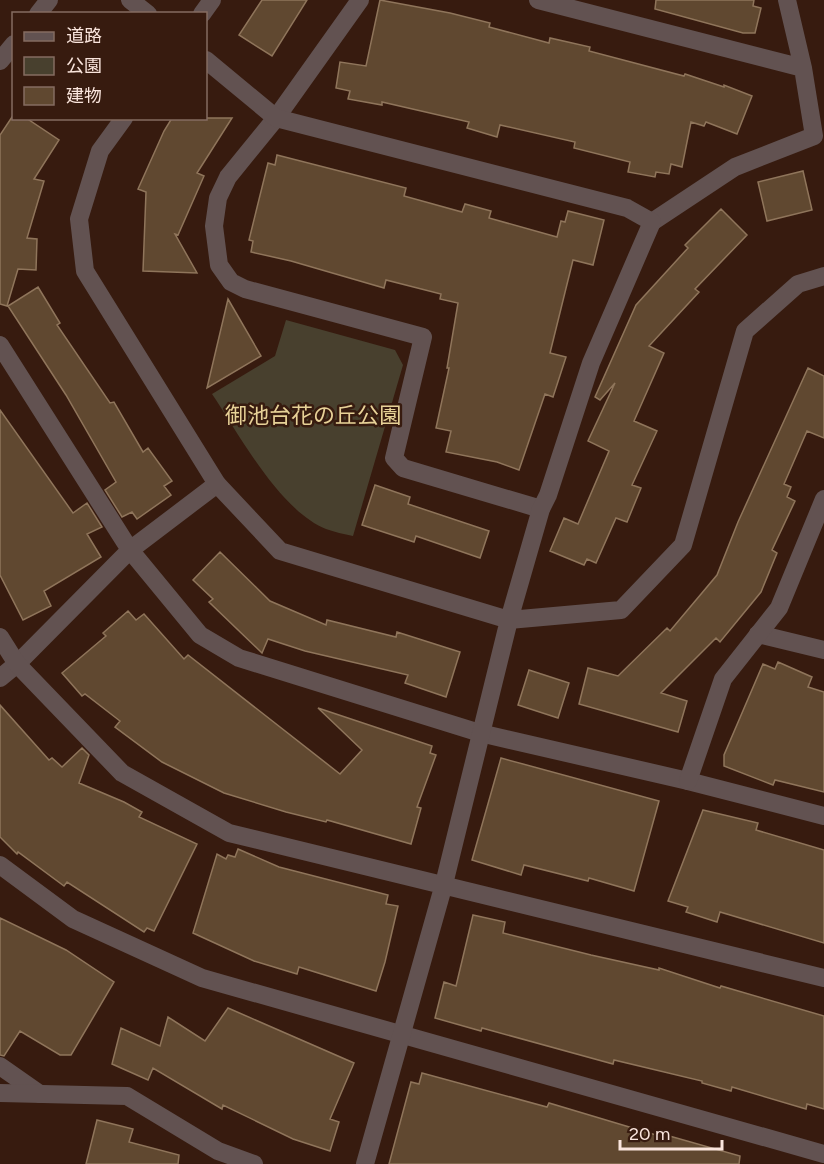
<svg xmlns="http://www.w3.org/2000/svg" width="824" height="1164" viewBox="0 0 824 1164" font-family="Figtree,'Noto Sans JP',sans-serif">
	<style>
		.green { fill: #48402e }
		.building { fill: #604830; stroke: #8f755b; stroke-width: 1.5 }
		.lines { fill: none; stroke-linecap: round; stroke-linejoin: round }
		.minor { stroke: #625251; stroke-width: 18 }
		.tertiary { stroke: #625251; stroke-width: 18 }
		.labels { text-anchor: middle; stroke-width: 5; stroke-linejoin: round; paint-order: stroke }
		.park-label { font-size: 22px; fill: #e7d197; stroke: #371b0f }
	</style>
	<rect width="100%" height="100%" fill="#371b0f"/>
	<path class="green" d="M286 320 395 350 403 365 353 536C344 534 334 532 326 529 279 510 239 434 212 394L275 356Z"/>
	<path class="building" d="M262 0H307L272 56 239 35Z
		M380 0 450 13 490 23 489 27 549 43 550 38 590 47 589 51 684 76 685 74 724 87V85L752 96 737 134 706 122 704 126 691 122 682 167 671 164 669 174 656 172 655 177 628 172 630 162 574 148 575 142 500 125 497 137 467 128 469 122 382 102V105L348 99 350 91 336 88 340 62 366 66Z
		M656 0H754L753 6 761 8 755 33H743L655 9Z
		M14 114V118H26L59 140 34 179 44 181 27 238 37 239 36 270 18 269 7 306 0 304V135Z
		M172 118H232L197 173 204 176 178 235 175 234 197 273 143 271 146 192 138 189 164 131Z
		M277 155 406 188 404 196 462 212 465 204 491 211 489 218 557 237 561 221 565 222 568 211 604 220 593 265 573 260 550 353 566 357 553 397 545 394 519 470 497 462 446 452 451 431 436 428 449 368H447L458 303 440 299 441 294 386 280 384 288 291 261 251 252 253 241 249 240 268 163 275 165Z
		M803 171 812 210 767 221 758 182Z
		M721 209 747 235 695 289 699 292 649 346 664 353 634 421 657 431 632 485 641 488 627 522 616 518 596 563 587 559 584 565 550 551 564 518 578 524 609 451 588 441 615 383 600 400 595 397 636 305 688 248 685 245Z
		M38 287 60 323 57 325 110 403 114 402 143 452 148 448 172 481 164 486 171 495 137 519 132 512 122 517 105 490 116 482 66 395 8 306Z
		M228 299 261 356 207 388Z
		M808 368 824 376V438L807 431 784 484 791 487 787 497 795 501 772 550 777 553 761 592 720 642 716 638 661 693 687 701 678 732 579 704 588 668 618 676 667 628 670 631 717 575 738 522Z
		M0 410 73 513 87 503 102 527 87 534 101 557 44 591 51 606 23 620 0 575Z
		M375 485 410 497 408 504 489 531 480 558 416 536 414 542 362 525Z
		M220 552 270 601 326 625 327 620 396 637 397 632 460 652 446 697 405 683 408 675 305 651 268 639 262 653 209 602 213 599 193 580Z
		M128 611 136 620 144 614 184 659 188 655 340 774 362 750 318 708 432 746 430 753 436 755 417 807 421 808 411 844 327 820 326 822 286 812 224 793 162 762 115 727 120 721 85 694 82 696 62 673 106 636 103 633Z
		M778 662 812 677 808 687 824 692V792L775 780 773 785 724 766V755L763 664 775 669Z
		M529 670 569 683 558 718 518 705Z
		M0 705 49 760 52 758 62 767 82 748 89 755 79 783 124 802 142 812 139 817 197 844 154 931 147 928 144 932 67 882 64 886 18 852 17 854 0 837Z
		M501 758 659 801 634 891 589 878 588 881 524 865 521 875 472 860Z
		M703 810 758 823 756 830 824 850V943L720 912 717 922 686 912 688 907 668 901Z
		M238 849 279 867 388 895 386 904 398 906 385 962 376 991 299 967 297 974 254 961 193 933 217 854 226 859 228 855 235 857Z
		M473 915 505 922 503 933 591 955 659 970V968L720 988 721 986 824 1016V1109L807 1104 806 1109 732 1087 731 1091 702 1083V1081L614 1060 613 1064 482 1028 481 1031 435 1018 444 982 456 986Z
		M0 918 66 950 114 982 71 1055H60L20 1031 4 1056 0 1055Z
		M228 1008 354 1063 330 1119 339 1122 330 1151 293 1139 223 1105 222 1109 153 1068 148 1080 112 1064 121 1028 160 1046 168 1017 205 1041Z
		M422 1073 547 1107 549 1103 666 1138V1135L740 1156 739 1164H389L411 1082 419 1084Z
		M97 1120 133 1129 129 1142 179 1155 178 1164H86Z"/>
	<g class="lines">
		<path class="minor" d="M360 0 276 118 228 177 218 198 214 226 219 265 231 282 245 289 423 337 394 458 403 468 541 509
			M538 0 803 68
			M652 222 735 167 814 136 803 68 787 0
			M0 345 130 550 200 635 239 658 480 733 688 781 824 816
			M758 634 824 650
			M0 678 17 664 130 550 217 484
			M0 865 73 919 202 978 824 1154
			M0 1066 40 1094"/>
		<path class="tertiary" d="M130 0 148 14
			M38 14 49 0
			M202 14 212 0
			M206 60 276 118 627 208 652 222 591 363 548 495 541 509 509 620 444 884 365 1164
			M0 61 14 44
			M124 118 100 151 79 219 85 271 217 484 280 551 509 620 621 610 683 545 745 331 798 284 824 276
			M0 637 17 664 122 773 229 833 824 978
			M688 781 723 679 779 608 824 499
			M0 1093 127 1096 218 1151 254 1164"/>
	</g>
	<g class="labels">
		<g class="park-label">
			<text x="313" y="423">御池台花の丘公園</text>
		</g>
	</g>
	<rect x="12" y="12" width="195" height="108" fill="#371b0f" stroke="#856c61" stroke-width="1.5"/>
	<rect x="24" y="32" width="30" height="9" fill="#625251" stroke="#856c61" stroke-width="1.5"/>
	<text x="66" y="42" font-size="18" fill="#fae5dd">道路</text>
	<rect x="24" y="57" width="30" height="18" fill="#48402e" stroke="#856c61" stroke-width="1.5"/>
	<text x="66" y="72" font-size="18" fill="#fae5dd">公園</text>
	<rect x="24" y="87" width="30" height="18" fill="#604830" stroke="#856c61" stroke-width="1.5"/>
	<text x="66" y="102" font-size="18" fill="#fae5dd">建物</text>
	<path d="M620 1140v9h102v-9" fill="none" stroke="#fae5dd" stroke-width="3"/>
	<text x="629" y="1140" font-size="18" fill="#fae5dd" stroke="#371b0f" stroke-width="4.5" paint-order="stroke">20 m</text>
</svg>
